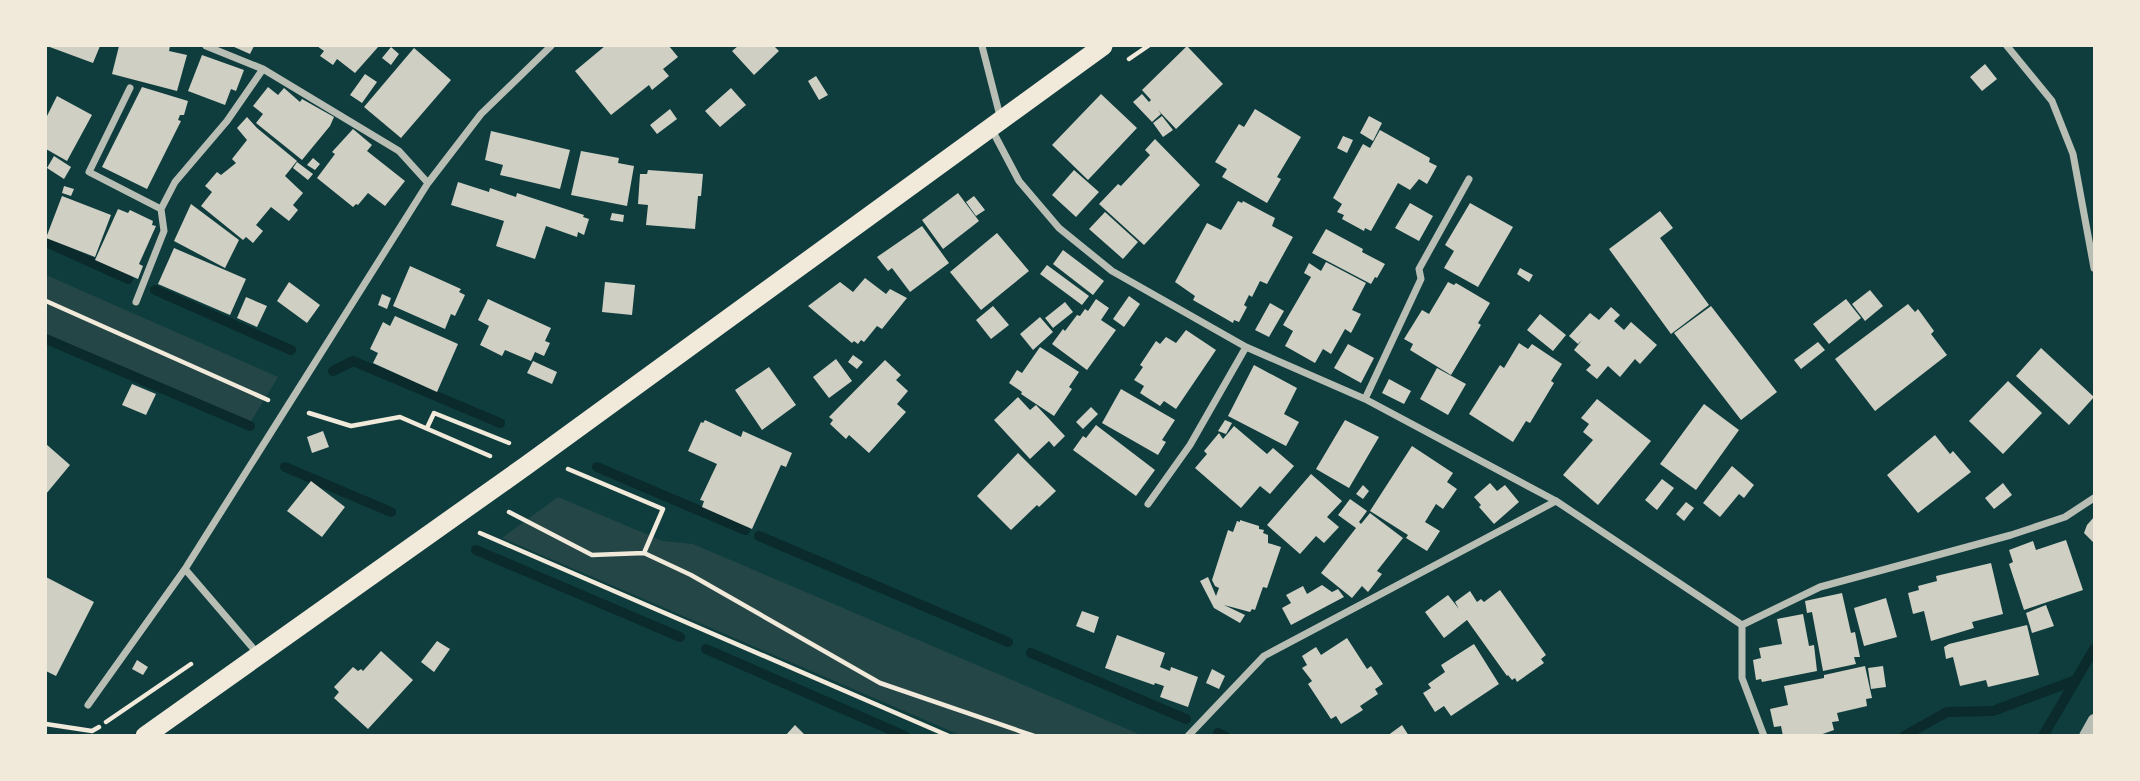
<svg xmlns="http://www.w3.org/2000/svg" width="2140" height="781" viewBox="0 0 2140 781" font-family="Signika,sans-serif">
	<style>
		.green { fill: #244646 }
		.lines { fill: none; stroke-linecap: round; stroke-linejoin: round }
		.stream { stroke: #0a2a2b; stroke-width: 10 }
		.building { fill: #cfcfc3 }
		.path { stroke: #f1e9da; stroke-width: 4.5 }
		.minor { stroke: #b8beb3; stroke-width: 7 }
		.tertiary { stroke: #b8beb3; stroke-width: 12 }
		.trunk { stroke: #f1e9da; stroke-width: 19 }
	</style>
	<rect width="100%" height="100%" fill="#0f3d3e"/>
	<path class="green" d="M46 275 278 377 250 423 46 337Z
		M558 497 663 541 693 544 1141 735H960L502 538Z"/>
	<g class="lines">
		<path class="stream" d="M46 242 128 279
			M155 290 291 350
			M46 339 250 426
			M333 371 353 361 500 423
			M285 467 391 512
			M597 467 745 530
			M759 536 1008 642
			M476 550 680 637
			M706 649 905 736
			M1031 653 1186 719
			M1218 733 1225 736
			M1904 736 1947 712 1993 711 2076 680
			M2043 736 2094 649"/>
	</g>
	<path class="building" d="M47 46H100L93 63Z
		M119 46H170L169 51 187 55 177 91 112 74Z
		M232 46H254L250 54Z
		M317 46H379L355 73 337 59 333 65 320 56 324 51Z
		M605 46H669L678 57 663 69 669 76 652 90 649 85 611 115 575 71Z
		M738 46H774L779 51 754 75 732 51Z
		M1187 46 1223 84 1176 129 1158 110 1161 114 1152 122 1133 102 1142 94 1149 102 1151 100 1142 90Z
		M391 47 399 54 391 65 382 58Z
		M414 48 451 80 401 138 364 107Z
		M202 55 244 70 236 91 231 89 225 105 188 91Z
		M1985 64 1997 79 1982 91 1970 77Z
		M365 74 377 82 362 103 350 95Z
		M816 76 828 95 819 100 808 81Z
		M142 87 188 101 184 115H180L178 120 181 121 147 189 102 167Z
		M268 87 278 95 284 88 300 102 302 99 334 117 330 126 302 160 256 123 263 114 253 106Z
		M731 88 746 105 720 127 705 111Z
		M1101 94 1137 128 1088 180 1052 145Z
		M57 96 92 115 67 161 46 149V118Z
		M670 109 677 119 657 134 650 125Z
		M1255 109 1301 137 1277 177 1281 179 1267 203 1222 177 1227 169 1215 162 1239 124 1244 127Z
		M1162 116 1173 130 1163 137 1153 123Z
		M1369 116 1382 123 1373 141 1360 133Z
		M247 117 257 128 297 161 285 176 303 193 293 205 298 210 289 221 271 207 256 225 263 231 253 243 246 237 243 240 201 206 212 192 205 186 217 172 221 175 236 163 232 159 247 140 237 128Z
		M353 129 372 145 367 151 405 181 385 206 368 193 358 205 356 204 353 207 317 178 335 154 332 152Z
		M1380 130 1430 158 1429 162 1437 166 1427 184 1419 179 1410 190 1398 183 1371 231 1365 228 1364 231 1342 219 1344 215 1337 212 1342 204 1333 198 1363 144 1370 148Z
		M491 131 570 150 560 189 500 175 503 165 485 160Z
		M1343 136 1353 140 1347 153 1337 148Z
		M1155 139 1200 185 1144 245 1099 204 1118 184 1121 186 1150 155 1145 150Z
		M581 151 619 158 618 163 634 166 627 206 571 195Z
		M54 156 71 167 64 179 47 168Z
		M313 158 320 164 315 170 307 165Z
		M297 162 313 174 308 180 293 168Z
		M648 170 703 174 701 196H698L695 229 646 225 648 205 638 204 640 174H647Z
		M1074 170 1099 192 1076 217 1052 195Z
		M458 182 489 192 490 188 516 197 517 193 584 215 583 217 589 219 584 235 578 232 577 237 546 226 535 259 496 246 504 221 451 205Z
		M64 186 74 189 71 196 62 193Z
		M958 193 979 221 943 249 922 220Z
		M62 196 111 215 95 257 46 238Z
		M974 196 985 210 976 216 966 202Z
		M1238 201 1242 203 1243 201 1275 218 1272 226 1293 237 1267 284 1260 281 1252 297 1249 295 1244 305 1247 307 1239 322 1234 320 1233 323 1193 300 1195 296 1175 282 1207 223 1221 230Z
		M1410 203 1433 216 1419 241 1395 228Z
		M1470 203 1513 227 1478 287 1444 268 1454 251 1445 245Z
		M191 204 239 240 225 268 174 241Z
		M118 209 128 213 130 210 153 221 152 225 156 226 139 264 143 266 138 279 95 260Z
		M1660 211 1673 228 1660 238 1709 305 1671 334 1609 249Z
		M1105 212 1138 242 1123 259 1089 229Z
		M612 213 624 215 623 222 610 220Z
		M922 226 949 263 910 292 892 268 888 271 877 257Z
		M1326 229 1363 249 1362 252 1385 264 1377 278 1375 277 1371 284 1312 253Z
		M997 233 1029 271 981 310 950 272Z
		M174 248 246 279 230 315 158 284Z
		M1063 250 1104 281 1093 295 1053 264Z
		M1326 262 1366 283 1352 310 1361 314 1351 333 1345 329 1331 354 1323 349 1315 363 1285 346 1293 331 1283 325 1311 277 1304 273 1309 263 1321 271Z
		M1047 265 1089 296 1082 305 1040 274Z
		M410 266 461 289 459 292 465 295 455 316 451 314 445 329 393 306Z
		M1520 268 1533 275 1529 282 1517 274Z
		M865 278 886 294 890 289 907 298 882 329 877 326 864 342 861 340 858 344 854 341 852 343 808 306 840 282 853 292Z
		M289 282 320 305 307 323 277 301Z
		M605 282 635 285 632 315 602 312Z
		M1448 282 1454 285 1456 283 1490 303 1478 323 1481 325 1451 375 1410 350 1413 344 1404 339 1422 310 1429 314Z
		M1870 290 1883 306 1865 321 1852 304Z
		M382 294 391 298 387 309 378 305Z
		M1129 296 1140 304 1124 327 1113 319Z
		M246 297 267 306 257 327 237 318Z
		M488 299 551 328 545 341 550 343 544 356 535 352 531 361 505 350 502 356 480 345 489 326 478 320Z
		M1096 299 1109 308 1101 320 1116 330 1087 370 1052 344 1063 329 1065 331 1077 315 1080 316 1085 309 1088 311Z
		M1846 299 1861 318 1829 344 1813 324Z
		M1065 302 1073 312 1053 328 1045 318Z
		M1270 303 1284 311 1269 337 1255 330Z
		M1908 304 1915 312 1918 309 1934 331 1931 334 1947 355 1875 411 1835 359Z
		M993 306 1009 325 991 339 976 320Z
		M1711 306 1777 392 1741 420 1674 333Z
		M1611 307 1620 315 1614 321 1624 330 1631 322 1657 345 1640 364 1635 359 1620 377 1608 366 1597 379 1586 370 1591 365 1574 350 1582 340 1578 344 1569 336 1590 313 1599 320Z
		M1540 314 1566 335 1553 351 1527 330Z
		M395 316 458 344 437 392 373 363 378 353 370 349 383 322 390 326Z
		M1040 317 1053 332 1033 350 1020 334Z
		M1186 330 1216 350 1176 409 1164 401 1160 406 1140 393 1144 386 1134 380 1143 367 1140 365 1156 341 1160 344 1166 337 1176 343Z
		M1818 342 1825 350 1801 369 1794 360Z
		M1519 343 1528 349 1532 344 1562 364 1551 381 1554 383 1530 423 1526 421 1513 442 1469 414 1500 365 1504 368Z
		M1348 344 1374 358 1361 383 1334 368Z
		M1040 347 1079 372 1069 387 1072 389 1054 416 1021 394 1022 392 1009 383 1017 370 1022 373Z
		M2041 348 2094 397 2069 425 2016 376Z
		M853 355 863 362 857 369 848 362Z
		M836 359 852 381 829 398 813 377Z
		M885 360 901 375 896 380 908 391 897 404 906 412 869 453 849 435 846 439 830 424 833 420 829 417Z
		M533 361 557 372 552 384 527 373Z
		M1254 365 1297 388 1284 414 1299 422 1286 446 1228 416Z
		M769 367 796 405 762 430 735 390Z
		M1437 368 1466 384 1448 415 1420 399Z
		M1389 379 1411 391 1404 404 1382 393Z
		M2008 381 2042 413 2003 454 1969 421Z
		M132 384 156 394 146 415 122 405Z
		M1121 389 1175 420 1162 440 1166 442 1158 455 1102 423Z
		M1018 397 1030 410 1036 405 1065 436 1054 447 1049 441 1030 459 994 420Z
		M1597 399 1651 441 1598 505 1563 475 1593 440 1583 432 1589 424 1581 418Z
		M1704 404 1739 430 1696 490 1660 464Z
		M1091 407 1098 414 1083 429 1076 422Z
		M705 420 741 437 743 431 792 453 786 467 781 465 752 529 702 507 704 501 700 500 717 464 688 451 701 422 703 423Z
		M1225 420 1232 423 1226 434 1218 431Z
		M1345 420 1379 437 1349 488 1316 469Z
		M1096 425 1155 470 1136 496 1073 450 1083 436 1086 438Z
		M1234 426 1267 454 1273 448 1294 466 1270 494 1260 486 1241 508 1195 468 1207 454 1204 451 1219 433 1223 439Z
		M323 431 329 447 312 453 307 437Z
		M1935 435 1950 454 1953 451 1971 472 1918 513 1887 475Z
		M46 444 70 465 46 494Z
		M1412 446 1453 473 1447 482 1457 489 1443 509 1436 504 1425 522 1440 531 1427 551 1406 538 1408 535 1370 511Z
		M1018 453 1056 491 1039 507 1037 505 1011 530 977 496Z
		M1732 466 1754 485 1744 498 1739 494 1720 517 1703 503Z
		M1311 474 1342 501 1327 517 1339 527 1324 543 1316 536 1300 554 1267 525Z
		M1662 479 1674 488 1657 510 1645 500Z
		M311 481 345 507 322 537 287 511Z
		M1490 483 1497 491 1505 485 1519 502 1494 524 1479 507 1481 505 1474 497Z
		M2003 483 2012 495 1994 509 1985 498Z
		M1363 485 1369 491 1363 499 1356 494Z
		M1350 499 1367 511 1359 522 1361 524 1370 513 1403 538 1377 571 1382 574 1368 592 1362 586 1352 598 1321 573 1356 528 1338 515Z
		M1686 502 1694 508 1684 521 1676 514Z
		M2094 517V543L2084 533 2087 525Z
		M1240 520 1259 526V529L1264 530 1263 533 1268 535V543L1281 547 1267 588 1263 587 1255 610 1252 609 1250 612 1224 605 1245 615 1240 623 1214 608 1200 581 1208 577 1216 596 1219 588 1215 586 1212 580 1228 530 1233 532 1237 521 1240 522Z
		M2066 540 2083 590 2024 610 2009 564 2013 562 2009 550 2033 541 2036 550Z
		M1991 563 2003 614 1972 622 1974 628 1931 641 1924 611 1913 614 1908 593 1919 590 1918 586 1937 581 1936 576Z
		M46 577 94 602 56 676 46 671Z
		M1322 585 1332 592 1338 589 1344 597 1291 625 1282 608 1291 603 1286 595 1303 586 1307 594Z
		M1500 590 1546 655 1541 659 1544 663 1517 682 1515 678 1512 680 1508 675 1507 676 1467 620 1444 638 1425 612 1448 595 1459 609 1455 602 1470 591 1477 602 1481 599 1484 602Z
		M1842 593 1851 633 1855 632 1860 657H1854L1856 664 1823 671 1812 612 1807 613 1805 601Z
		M1886 598 1897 637 1864 646 1854 608Z
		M2046 605 2054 626 2032 633 2026 613Z
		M1082 611 1099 617 1094 633 1076 626Z
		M1803 614 1809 646 1814 645 1817 671 1762 682 1761 679 1756 680 1753 660 1761 658 1759 648 1782 644 1777 619Z
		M2027 625 2039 675 1988 687 1986 680 1960 686 1953 657 1946 659 1944 647 1949 644Z
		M1117 635 1165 653 1160 667 1170 671 1171 667 1198 677 1188 707 1160 697 1164 686 1155 683 1154 685 1105 668Z
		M1347 638 1367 669 1371 666 1383 684 1375 689 1378 694 1360 706 1363 710 1341 724 1336 716 1331 719 1308 684 1312 681 1302 668 1307 665 1302 656 1316 647 1321 655Z
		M437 641 450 649 434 672 421 662Z
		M1474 644 1499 684 1451 716 1444 706 1435 712 1423 693 1431 688 1428 684 1445 672 1441 665Z
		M381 651 413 680 368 729 334 698 339 692 334 687 353 667 358 671 361 669 363 671Z
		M137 660 148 667 143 675 132 669Z
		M1865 666 1872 698 1866 699 1867 706 1837 713 1839 721 1832 722 1834 730 1817 736H1783L1781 726 1774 727 1770 709 1788 705 1784 686 1824 678V675Z
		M1883 666 1886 687 1871 689 1868 668Z
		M1212 669 1225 676 1219 689 1206 683Z
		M795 725 806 736H785Z
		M1402 725 1409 736H1387Z"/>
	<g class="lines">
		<path class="path" d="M1129 59 1148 46
			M46 301 268 400
			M309 413 351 426 400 417 490 456
			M427 428 434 413 509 443
			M568 469 663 509 644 553
			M509 512 592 555 644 553 691 575 880 683 1034 736
			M480 533 949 736
			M106 722 191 664
			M46 724 92 731 99 727"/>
		<path class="minor" d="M206 46 263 69 399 151 428 183
			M982 46 1001 120
			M2007 46 2052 101 2073 154 2094 268
			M130 88 89 172 161 209
			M991 128 1019 181 1059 228 1112 271 1246 347 1365 399 1556 501 1742 625V678L1764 736
			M136 302 164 231 161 209 175 182 227 121 263 69
			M1365 399 1421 279 1419 269 1469 179
			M1148 504 1190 445 1246 347
			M1742 625 1820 587 2011 535 2065 517 2094 498
			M258 654 185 569 428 183 481 114 551 46
			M88 705 185 569
			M1188 736 1264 656 1556 501"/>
		<path class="tertiary" d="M2085 736 2094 720"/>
		<path class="trunk" d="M145 736 527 465 1103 46"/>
	</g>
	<rect width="2140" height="781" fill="none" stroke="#f1e9da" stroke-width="94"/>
</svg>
